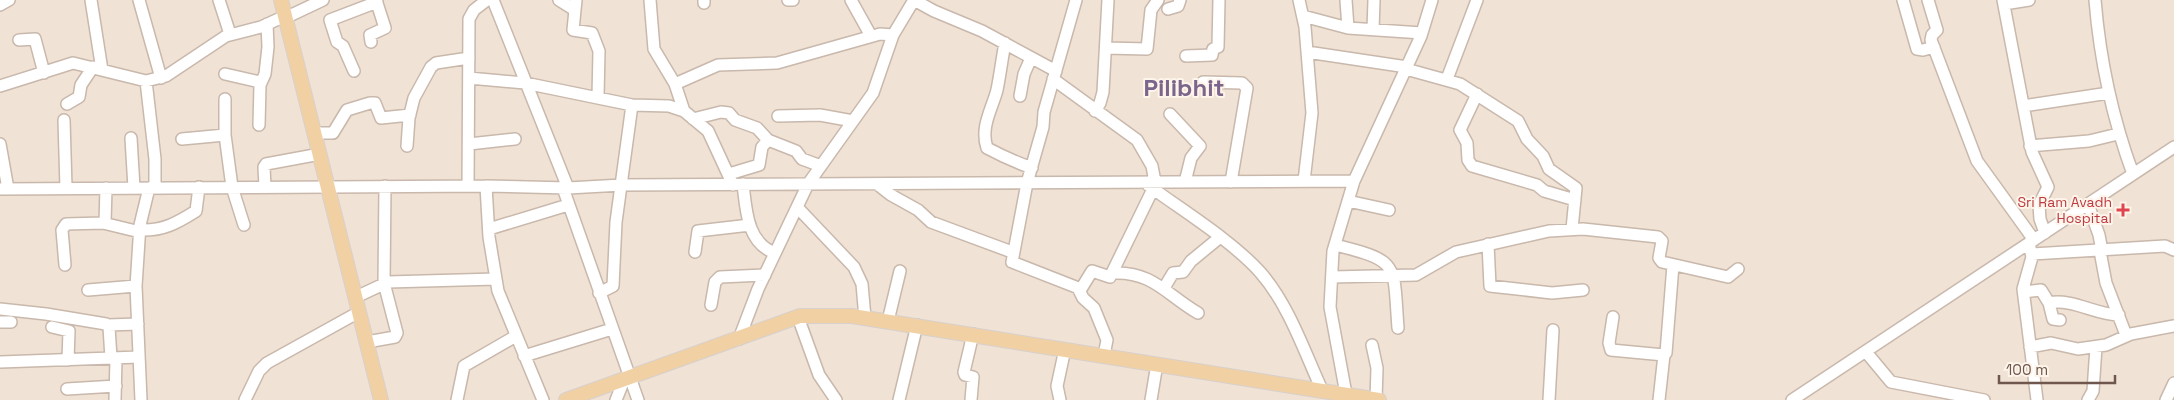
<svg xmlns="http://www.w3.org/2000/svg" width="2174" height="400" viewBox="0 0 2174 400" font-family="'Space Grotesk',sans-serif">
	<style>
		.residential { fill: #f0e2d4 }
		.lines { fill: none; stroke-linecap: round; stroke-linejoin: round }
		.minor-casing { stroke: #c9b8ac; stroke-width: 14 }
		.major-casing { stroke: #d7d0cd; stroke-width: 16 }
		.minor { stroke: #fff; stroke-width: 11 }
		.major { stroke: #f1d1a4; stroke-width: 14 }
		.health-dot { fill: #e0444e; stroke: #fdf4ea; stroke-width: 2 }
		.labels { text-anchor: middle; stroke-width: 4; stroke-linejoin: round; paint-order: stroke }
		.health-label { font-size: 14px; fill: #be3a42; stroke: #fdf4ea; text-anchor: end }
		.town-label { font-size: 24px; font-weight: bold; fill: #7c658b; stroke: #fdf4ea }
	</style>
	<rect width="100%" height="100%" fill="#f9f0e4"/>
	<path class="residential" d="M0 0H2174V400H0Z"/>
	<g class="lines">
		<g class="minor-casing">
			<path id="minor" d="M91 0 102 70
				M139 0 161 78
				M219 0 230 34
				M493 0 568 188
				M559 0 575 10
				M576 0 573 30 592 33 599 51 598 97
				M650 0 654 49 675 84 684 111 708 131 733 185
				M788 0H793
				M851 0 871 36
				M914 0 934 11 982 31 1056 71
				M1076 0 1044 112 1043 127 1027 183 1012 262 1081 289 1092 271 1110 277 1153 189
				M1299 0 1305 27 1312 113 1304 181
				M1346 0 1348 28
				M1903 0 1917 49 1923 50 1934 47
				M1928 0 1937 30 1932 35 1931 40 1977 161 2034 240
				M2003 0 2032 152 2048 187 2039 205 2040 219 2045 233
				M2095 0C2100 61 2112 117 2133 174
				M704 3V0
				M2004 4 2029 0
				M0 5 9 0
				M1168 9 1178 6 1180 0
				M1303 16 1348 28 1422 33
				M285 18 323 0
				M1373 30 1374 0
				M19 40 35 39 44 73
				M371 42 370 35 385 28 376 0
				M1005 43C1002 59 1000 75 997 90 992 109 980 127 987 148 1002 156 1015 162 1032 168
				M1106 48 1147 49 1151 10 1158 0
				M1307 52 1407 67
				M1186 56 1212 55 1213 49 1218 47 1219 0
				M1406 69 1460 84 1518 121 1527 139 1543 156 1549 169 1576 188 1572 229
				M354 71 343 46 337 42 330 20 377 2
				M225 74 260 82
				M469 78 525 83 632 105 669 106 684 111
				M1053 79 1137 140 1152 166 1155 182
				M1447 79 1477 0
				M146 81 155 159V188
				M1203 82 1242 83 1247 88 1231 182
				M675 84 718 65 777 63 880 34 893 35
				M0 86 73 63 146 81 166 76 226 36 261 27 285 16
				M1477 94 1460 130 1467 143 1468 160 1472 166 1537 185 1544 191 1575 200
				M1020 96 1024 74 1031 58
				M225 99V135L232 187 244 225
				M67 104 79 97 81 85 93 67
				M2023 106 2109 93
				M1095 111 1100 103 1103 92 1108 0
				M1170 114 1200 146 1191 158 1185 182
				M778 116 820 115 853 121
				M693 119 721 112 729 113 735 120 757 128 768 140 796 151 802 159 821 166
				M64 120 66 188
				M259 125 260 85 265 74 268 47 267 24
				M315 133H333L347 110 370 103H375L381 118 410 115
				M131 138 134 188
				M182 139 225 135
				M0 144 8 189
				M469 144 515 139
				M407 146 409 118 414 98 431 67 436 63 469 58
				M2030 146 2089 141 2118 134
				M729 174 759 165 762 147 768 140
				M743 184C746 210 747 243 775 253
				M877 184 891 195 918 210 931 222 1012 252
				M1148 185C1183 211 1231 240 1260 272 1289 305 1304 351 1322 390
				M468 186 469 19 474 10 487 0
				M486 186 489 237 498 291 543 400
				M265 187 264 167 266 164 320 154
				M563 188 638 400
				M0 189 486 186 568 188 622 185 1354 181
				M1348 201 1389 210
				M2088 204 2099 235 2102 251
				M797 207 854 267 862 284 865 318
				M105 223 106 188
				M489 229 568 205
				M140 230C163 231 177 223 196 211L199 187
				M2029 243 2032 257 2023 289 2037 400
				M1488 244 1490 286 1552 293 1583 290
				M1335 245C1401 261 1393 264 1398 328
				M2100 251 2106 283 2126 335
				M695 252 698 231 750 225
				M2032 254 2165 246 2174 250
				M65 265 62 230 66 224 103 223 140 232
				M1113 273C1152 271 1167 295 1198 313
				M1332 277 1416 275 1456 252 1549 231 1583 229 1658 237 1662 241 1659 258 1662 262 1728 277 1738 269
				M1078 288 1083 298 1094 308 1107 340 1104 355
				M1164 288 1173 273 1183 272 1191 261 1219 238
				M88 290 136 286
				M2024 292 2041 290 2049 303 2053 319 2060 320
				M599 293 613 286 616 222 632 105
				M356 297 388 282 496 279
				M2049 303C2072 298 2096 315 2119 315
				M711 305 715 282 720 277 765 275
				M0 309 46 314 106 324 109 327 111 358
				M798 317 819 375 836 400
				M1613 317 1609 343 1611 350 1664 355 1666 353 1673 265
				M888 321 900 271
				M0 322H11
				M108 325 138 324
				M52 327 69 331 68 360
				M739 339 758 289 808 184 873 93 893 35 914 0
				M367 342 395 337 397 333 384 283 385 186
				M1372 345 1377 368 1376 400
				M2030 347 2051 343 2078 349 2106 345 2131 334 2174 326
				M1866 352 1891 382 1984 400
				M524 356 612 329
				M0 362 139 357
				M67 389 116 386
				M1346 394 1330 307 1333 251 1354 181 1421 36 1432 0
				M115 400 116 358
				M141 400 136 286 140 225 149 188
				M245 400 259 371 267 363 359 312
				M457 400 464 366 516 336
				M616 400 624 380
				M899 400 917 325
				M971 400 973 377 965 375 964 372 973 334
				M1060 400 1057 386 1065 349
				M1151 400 1157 364
				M1549 400 1553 330
				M1659 400 1664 355
				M1792 400 2174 147
				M2088 400 2093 391 2096 347
				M2166 400 2174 383"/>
		</g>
		<g class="major-casing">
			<path id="major" d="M281 0 381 400
				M566 400 800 316H852L1379 400"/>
		</g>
		<use href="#minor" class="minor"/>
		<use href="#major" class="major"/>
	</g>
	<path class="health-dot" d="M2120.5 202.5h5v5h5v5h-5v5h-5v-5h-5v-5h5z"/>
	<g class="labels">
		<g class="health-label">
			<text x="2112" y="207">Sri Ram Avadh<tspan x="2112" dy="16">Hospital</tspan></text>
		</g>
		<g class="town-label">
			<text x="1184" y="96">Pilibhit</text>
		</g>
	</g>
	<path d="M1999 375v8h116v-8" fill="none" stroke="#6f574d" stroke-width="2.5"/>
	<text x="2006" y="375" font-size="15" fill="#6f574d" stroke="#fdf4ea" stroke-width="4" paint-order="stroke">100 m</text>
</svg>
